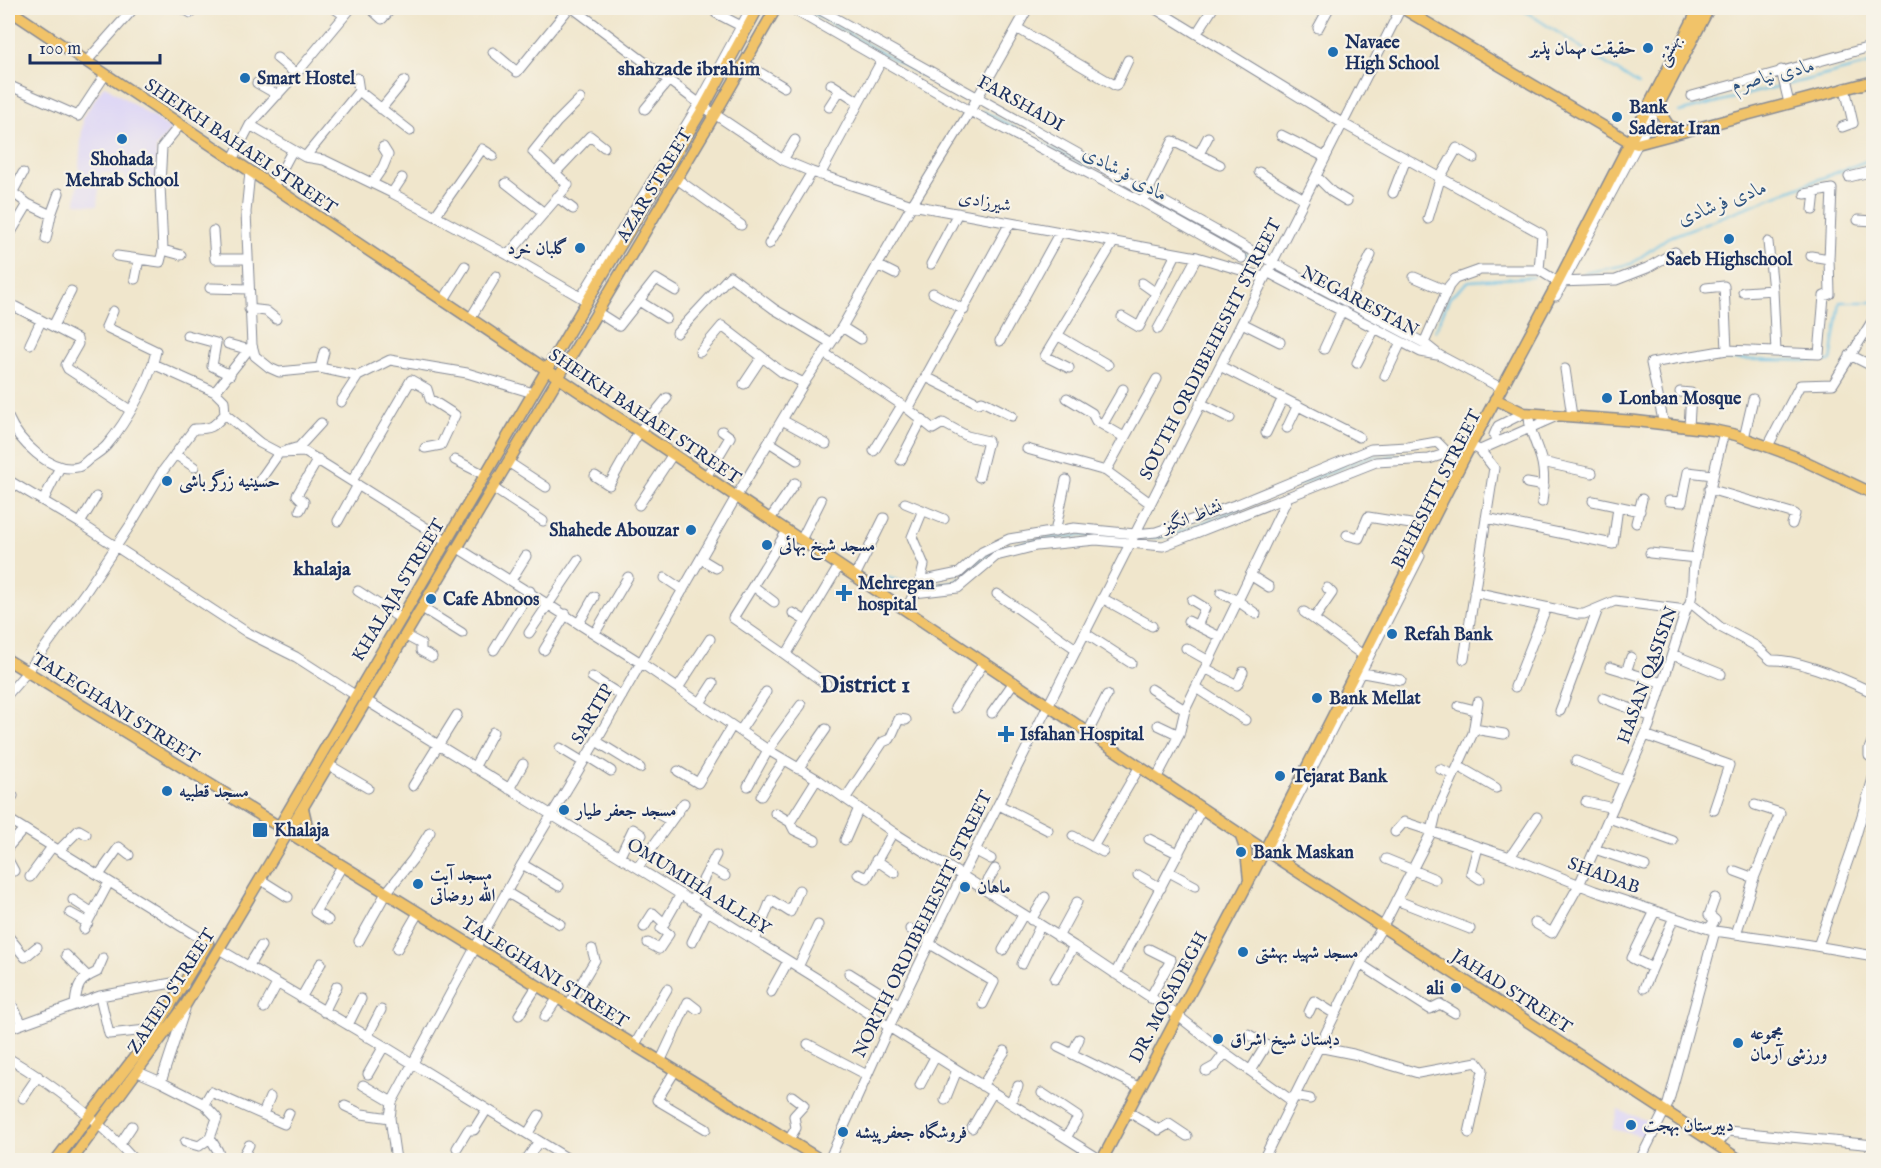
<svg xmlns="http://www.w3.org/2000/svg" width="1881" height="1168" viewBox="0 0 1881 1168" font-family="'IM FELL English',Amiri,serif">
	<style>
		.built { fill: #ddd5f6 }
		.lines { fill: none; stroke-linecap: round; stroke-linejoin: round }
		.stream { stroke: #68c0e5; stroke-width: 2 }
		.minor-casing { stroke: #868a95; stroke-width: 11 }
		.major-casing { stroke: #868a95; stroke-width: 13 }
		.minor { stroke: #fff; stroke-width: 9 }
		.major { stroke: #f1c369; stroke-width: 10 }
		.poi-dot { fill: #1f6fb2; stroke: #f7f3e8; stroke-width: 2 }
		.labels { text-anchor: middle; stroke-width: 4.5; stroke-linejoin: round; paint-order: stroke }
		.poi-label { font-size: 18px; font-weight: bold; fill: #1b2f5e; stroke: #f7f3e8; text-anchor: start }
		.street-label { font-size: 18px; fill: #1b2f5e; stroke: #f7f3e8 }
		.neighbourhood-label { font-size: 20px; font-weight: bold; fill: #1b2f5e; stroke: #f7f3e8 }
		.water-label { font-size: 20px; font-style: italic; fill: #2e5380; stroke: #f7f3e8 }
		.district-label { font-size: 24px; font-weight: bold; fill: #1b2f5e; stroke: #f7f3e8 }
	</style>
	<rect width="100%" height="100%" fill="#f7f3e8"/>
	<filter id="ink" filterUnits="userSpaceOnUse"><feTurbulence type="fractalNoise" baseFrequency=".0167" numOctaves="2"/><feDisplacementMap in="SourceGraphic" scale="12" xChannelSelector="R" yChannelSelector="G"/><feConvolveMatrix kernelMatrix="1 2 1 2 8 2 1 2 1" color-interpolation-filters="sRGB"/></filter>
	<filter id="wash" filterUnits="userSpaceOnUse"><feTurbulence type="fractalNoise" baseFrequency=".008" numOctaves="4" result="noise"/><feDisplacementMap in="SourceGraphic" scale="24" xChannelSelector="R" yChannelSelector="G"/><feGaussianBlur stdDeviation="1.35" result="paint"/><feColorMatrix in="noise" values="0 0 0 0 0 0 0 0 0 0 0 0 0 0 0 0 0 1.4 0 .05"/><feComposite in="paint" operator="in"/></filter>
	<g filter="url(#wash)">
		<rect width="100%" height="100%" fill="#f0e6cc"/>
		<path class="built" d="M104 85 171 129 156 148V180L126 186 125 176 101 172 97 206 76 203 83 117Z
			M1618 1110 1651 1122 1646 1137 1612 1129Z"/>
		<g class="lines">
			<path class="stream" d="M804 8 961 98
				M1520 8 1639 85
				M1786 85 1874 63
				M983 111 1091 169
				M1679 112 1780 86
				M1190 224 1256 260
				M1279 272 1414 343
				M1584 273 1631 264 1667 238 1874 158
				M1435 331 1450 297 1469 281 1533 277
				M1716 359 1831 361 1840 302H1874
				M1108 537 1126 538
				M1138 538 1167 537 1368 457 1419 454
				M967 572C974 566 981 559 989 554 1011 541 1068 535 1094 536
				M885 577 907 583
				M929 587 955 582 960 577"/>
		</g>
	</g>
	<g filter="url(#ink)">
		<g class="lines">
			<g class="minor-casing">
				<path id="minor" d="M182 8 191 13
					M334 8 344 15
					M370 8 382 19 392 8
					M573 8 704 107 783 160 812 172 912 205 1197 257 1264 277
					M791 8 970 111 1143 202 1242 258
					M817 8 1272 262 1424 343 1439 355 1501 388
					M1154 8 1342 123 1542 234 1539 270
					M716 13 741 26
					M1017 28 1116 86 1128 60
					M1318 28 1329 8
					M1197 33 1213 8
					M493 52 517 72 569 8
					M277 58 296 74
					M86 62 134 8
					M744 63 784 87
					M1781 70 1789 103
					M357 78 359 91
					M257 83 278 95
					M831 84 859 102
					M8 85 78 116 105 75
					M359 91 410 131
					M1692 96 1874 46
					M829 107 840 90
					M381 109 404 81
					M645 109 669 80
					M250 125 305 157 324 160 392 193 508 255 587 301
					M1842 127 1853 123 1845 88
					M1281 135 1325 157
					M1199 154 1208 137
					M305 157 359 91
					M232 160 250 125 296 74 351 8
					M783 160 795 140
					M1259 172 1304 199
					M555 173 590 136 604 147
					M820 175 882 60
					M1316 176 1332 192 1347 201
					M1849 177 1874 171
					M677 179 741 225
					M372 183 383 167 388 155 383 147
					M506 183 543 212
					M273 187 292 151
					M8 189 28 204 51 215 59 193
					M12 193 23 173
					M392 193 402 178
					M1393 193 1406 159
					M557 197 573 209
					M1145 197 1173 141 1220 165
					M1813 210 1815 192
					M435 216 482 149 493 156
					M1428 219 1441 176 1457 148 1474 158
					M1858 220 1874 221
					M213 231 215 259H247
					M10 234 28 204
					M46 239 51 215
					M1768 242 1773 290 1776 352
					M769 244 812 172
					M163 250 160 185 162 147 180 125
					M508 255 568 185 533 152 557 122 580 99
					M117 256 160 262 163 250 181 255
					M1811 256 1829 259
					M931 264 958 213
					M877 265 895 274
					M1267 272 1421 352 1437 355
					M1414 277 1447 291
					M135 279 139 259
					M1142 283 1156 293
					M210 288 249 289
					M1706 288 1724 286 1727 350
					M1743 292 1773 290
					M933 293 964 310
					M1556 296 1657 108
					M581 297 699 104 751 8
					M443 301 465 266
					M639 301 666 318
					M8 303 77 339 78 344 66 365 68 369 130 410
					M1348 303 1371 255
					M249 309 266 311 276 319
					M597 312 619 326 656 279 676 291
					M1122 317 1139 327 1176 254
					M470 319 496 276
					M1242 323 1280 342
					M53 326 71 291
					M842 327 861 339
					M1158 329 1197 257
					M677 333 730 276 774 309 831 343
					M187 335 216 343 212 366 230 375
					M1057 335 1108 365
					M1000 341 1060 232
					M1424 343 1449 286 1455 279 1480 270H1539L1558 282 1616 280 1647 268 1675 252
					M30 344 41 321
					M228 344 250 350
					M252 345 255 356 270 368 279 372 320 368 358 376
					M1324 349 1342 310
					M700 352 722 326 783 373 804 383
					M824 353 902 405
					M1850 355 1874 367
					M1357 363 1375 328
					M1220 366 1359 437
					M320 368 324 352
					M1069 368 1045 356 1113 243
					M1565 369 1572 416
					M1385 376 1401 342
					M926 377 978 403 982 401 1012 416
					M744 384 762 357
					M215 392 252 345 246 212 250 172
					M1680 392 1691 393 1689 427
					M1067 398 1092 413 1096 421 1124 437
					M341 402 358 376 390 360 467 373 533 393
					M1200 403 1230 418
					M908 409 933 429 943 423 967 436 988 441 979 477
					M225 414 260 443 279 453 305 452 447 541
					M1529 414C1529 432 1536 442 1541 459 1545 473 1544 488 1542 502
					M8 417C18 440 50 474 78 467 82 466 86 462 89 459 95 455 103 450 107 445 127 421 150 381 156 351L106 327 113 311
					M782 420 826 444
					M1103 424 1123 389
					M1664 425 1651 363 1727 350 1819 354 1824 296 1830 294 1829 259 1832 189 1805 194
					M1287 428 1298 405
					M1266 433 1283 398
					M1744 438 1753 399
					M769 442 797 460
					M1497 442 1494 435 1498 426 1524 413
					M1768 446 1800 385 1833 384 1874 318
					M1027 449 1106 471 1150 503
					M1480 450 1557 416
					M874 451 902 405 908 409 1010 223
					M175 454 194 467
					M455 460 485 475
					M901 460 922 419
					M508 462 546 487
					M1542 462 1592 473
					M1106 471 1157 379
					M595 476 609 485 639 432 667 398
					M706 477 730 437 722 431
					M8 480 80 523 248 633 296 657 355 695
					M260 480 279 453 299 447 321 423
					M352 481 411 380 427 389 430 399 455 415 441 445 425 448
					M1527 483 1544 486
					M493 488 543 521
					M1709 489 1795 514 1792 524
					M43 501 60 467
					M1593 501 1640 511
					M1669 501 1682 502 1688 472 1713 475
					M905 503 944 519
					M639 505 673 454
					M300 510 304 502 297 495 318 459
					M1486 518 1613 544 1618 507
					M770 519 795 483
					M338 521 358 485
					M80 523 96 497
					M1636 523 1642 499
					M787 531 733 618 786 655 839 566
					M1055 532 1066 480
					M1347 535 1359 538 1368 517 1429 527
					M801 540 821 500
					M458 548 641 663 768 750 817 779 893 832 1074 946 1177 1015 1220 1049 1292 1101
					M1650 553 1696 558
					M701 559 716 568
					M1250 575 1269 587
					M855 576 884 518
					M665 578 683 590
					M511 580 526 556
					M920 581 959 573 982 552 1009 539 1074 528 1135 534 1156 532 1238 504 1371 449 1408 447 1437 442 1448 453 1463 460
					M753 586 774 602
					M358 591 401 619
					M1474 592 1578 614H1584L1615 601 1686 610
					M914 593 958 588 996 556 1036 546 1096 540 1163 546 1376 462 1429 459 1448 453
					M1221 593 1238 601 1256 614
					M997 594 1076 649
					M1102 598 1152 626
					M1192 600 1205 608 1197 626
					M1691 603 1720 627 1756 646 1771 660C1801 659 1847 680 1874 693
					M422 608 462 633
					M906 610 920 581 924 565 912 537 923 510
					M1304 612 1364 656
					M793 613 806 621
					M1314 619 1332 593 1327 588
					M1188 621 1220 637
					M579 623 594 597
					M529 633 578 560
					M595 633 628 577
					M1085 633 1131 663
					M406 636 421 644V651L432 657
					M1186 648 1209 661
					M494 650 530 591
					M544 650 566 614
					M1672 654 1721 674
					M786 655 826 684
					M1464 659 1494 468 1480 450 1471 446
					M1610 667 1663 683
					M1205 668 1237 685 1243 672
					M1358 672 1401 680
					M1626 672 1631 657
					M592 677 622 696
					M1515 687 1546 608
					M678 688 710 639
					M1196 688 1245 720
					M1151 689 1185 710
					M8 694 27 672 87 590 131 524 162 472 194 429C212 429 213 427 225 414L224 401 215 392 153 364
					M1603 698 1652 717
					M367 701 821 981 889 1027 1101 1160
					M700 703 713 683
					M1459 706 1475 710
					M955 708 984 662
					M1560 711 1598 609
					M992 713 1014 682
					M1158 725 1179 735
					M1474 729 1504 734
					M740 731 766 692
					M1088 732 1107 695
					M1645 735 1729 765 1714 810
					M1874 737 1869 749V756L1874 759
					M596 741 640 768
					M560 748 583 762
					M587 756 611 771
					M1576 761 1625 781
					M329 765 368 788
					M1458 766 1496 788
					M474 768 493 732
					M798 769 826 729
					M1440 769 1454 775
					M678 771 698 783 732 726
					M1157 777 1179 735 1185 710 1288 497
					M413 786 457 715
					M748 786 768 750 801 705
					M509 789 523 764
					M761 796 784 760
					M845 799 883 742 890 739 899 719 906 720
					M8 802 13 796
					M1586 802 1613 808
					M999 805 1048 830
					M775 813 790 822
					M658 814 671 821
					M1609 818 1673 841
					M8 819 208 943
					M1395 832 1404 822 1510 857 1595 891 1715 931 1798 943 1874 956
					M1073 836 1103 852
					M1149 839 1179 854
					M815 840 794 830 790 822 817 779
					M845 840 859 808
					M8 847 24 829
					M1093 847 1140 766
					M1478 847 1471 873 1480 879
					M1595 849 1645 866
					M59 850 79 830 86 834
					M976 851 991 859
					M1269 853 1420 556
					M620 856 633 829 642 835
					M1510 857 1537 817
					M1386 859 1435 879
					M8 860 14 871
					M876 860 895 873
					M522 864 559 886
					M638 867 684 803
					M709 867 725 876
					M1735 871 1754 878
					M1169 872 1195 886
					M858 874 867 878 893 832
					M99 875 119 847 129 855
					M1138 875 1161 888
					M30 877 52 847
					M261 880 288 897
					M983 889 995 869
					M506 892 560 924
					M73 900 93 913
					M1396 900 1470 929
					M692 901 716 855
					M70 913 88 923
					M328 920 315 912 342 866
					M1031 920 1045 897
					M1535 923 1552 933 1579 885 1649 726 1686 610C1695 598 1692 579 1694 565 1703 520 1712 476 1724 433
					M644 927 653 913 664 923
					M84 929 109 882
					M910 929 931 941
					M1709 929 1715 920 1709 915 1715 898
					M1736 934 1754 878 1780 813 1755 805
					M8 936 25 957 37 947
					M1058 937 1077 902
					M755 940 771 900 790 912 799 890
					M359 941 386 893 413 859 430 832
					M692 942 707 911
					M648 943 659 949 669 934 661 929 681 894
					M930 944 994 982 983 1004
					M1818 946 1852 849 1874 775
					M219 949 384 1046 570 1160
					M397 949 418 913
					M1149 949 1171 960 1150 998
					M1003 950 1023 915
					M66 955 87 976
					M1022 964 1040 926
					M1360 964 1430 1009 1440 1004 1455 1013
					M248 967 261 946
					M798 967 818 925
					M1652 968 1632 958 1655 911
					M849 973 900 1005
					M1115 974 1202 808
					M1055 979 1074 946
					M1644 988 1674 917
					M771 992 788 961
					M100 996 109 1034 156 1029
					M8 997 22 1024
					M301 998 321 963
					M75 1004C77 985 79 980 97 972L103 958
					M568 1006 595 960 592 949
					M264 1008 277 984
					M324 1012 337 986
					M1309 1012 1314 1001 1335 1014
					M519 1015 537 986
					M545 1017 557 999
					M348 1025 361 999
					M8 1029 100 996 172 983 184 985
					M1248 1034 1266 1045 1250 1071
					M367 1037 381 1010
					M808 1044 867 1075
					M634 1046 667 989
					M1058 1047 1139 1087
					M1318 1047 1353 1054 1418 1073 1477 1062 1483 1070 1469 1133
					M1072 1054 1079 1039
					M8 1058C54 1085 99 1121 134 1160
					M660 1062 688 1002 697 1009
					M675 1071 657 1100 706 1129
					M1206 1071 1215 1066 1225 1053
					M138 1072 161 1082 185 1009
					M368 1074 384 1046
					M161 1082 204 1104 217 1118 210 1138 218 1151 220 1160
					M363 1085 392 1102
					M920 1085 935 1057
					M982 1086 1005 1051
					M1042 1093 1078 1117 1066 1138
					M1294 1096 1310 1099
					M23 1098 38 1076
					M945 1100 957 1070
					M1010 1103 1018 1086
					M204 1104 211 1092 284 1124 289 1113
					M345 1106 362 1114 390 1118
					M1127 1111 1159 1130 1169 1124 1187 1136
					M263 1114 270 1097
					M972 1128 993 1092
					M528 1133 539 1115
					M788 1141 796 1128 794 1116 804 1105 792 1096
					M185 1142 199 1146 210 1138
					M120 1144 132 1126
					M1717 1145 1728 1131 1874 1145
					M457 1148 468 1130H474L487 1109
					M241 1160 249 1145
					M396 1160 390 1118 392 1102 475 948 522 864 596 741 736 497 804 383 842 327 912 205 970 111 1028 8
					M526 1160 539 1141
					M829 1160 889 1027 962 876 1401 8
					M1263 1160 1360 964 1387 919 1432 831 1436 814 1473 733 1478 702
					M1640 1160 1668 1104 1715 931"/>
			</g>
			<g class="major-casing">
				<path id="major" d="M1402 8 1630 142 1637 144 1874 81
					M8 9 1240 834 1740 1160
					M1684 131 1669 126 1657 108 1709 8
					M1495 399 1524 413 1636 421 1713 430 1736 435 1796 457 1874 494
					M8 660 821 1160
					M303 808 312 847
					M279 827 587 301 704 107 758 8
					M1240 834 1246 851 1249 880
					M56 1160 156 1029 208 943
					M72 1160 186 1004 715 114 776 8
					M1102 1160 1249 881 1463 460 1558 282 1699 8"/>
			</g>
			<use href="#minor" class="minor"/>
			<use href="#major" class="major"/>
		</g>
	</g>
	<g class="poi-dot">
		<circle cx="1648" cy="48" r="6"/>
		<circle cx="1333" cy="52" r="6"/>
		<circle cx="245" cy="78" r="6"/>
		<circle cx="1617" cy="117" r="6"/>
		<circle cx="122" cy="139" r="6"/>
		<circle cx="1729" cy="239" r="6"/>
		<circle cx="580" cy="248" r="6"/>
		<circle cx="1607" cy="398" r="6"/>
		<circle cx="167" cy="481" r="6"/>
		<circle cx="691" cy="530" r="6"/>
		<circle cx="767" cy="545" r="6"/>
		<path d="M841 584h6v6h6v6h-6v6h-6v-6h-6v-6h6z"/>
		<circle cx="431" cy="599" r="6"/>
		<circle cx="1392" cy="634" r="6"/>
		<circle cx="1317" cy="698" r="6"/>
		<path d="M1003 725h6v6h6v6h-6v6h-6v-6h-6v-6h6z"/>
		<circle cx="1280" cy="776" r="6"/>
		<circle cx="167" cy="791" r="6"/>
		<circle cx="564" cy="810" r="6"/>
		<rect x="252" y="822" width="16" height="16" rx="3"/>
		<circle cx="1241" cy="852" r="6"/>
		<circle cx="418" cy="884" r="6"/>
		<circle cx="965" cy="887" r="6"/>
		<circle cx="1243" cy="952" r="6"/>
		<circle cx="1456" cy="988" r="6"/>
		<circle cx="1218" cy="1039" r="6"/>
		<circle cx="1738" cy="1043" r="6"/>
		<circle cx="1631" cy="1125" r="6"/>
		<circle cx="843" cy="1132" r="6"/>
	</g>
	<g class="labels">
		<g class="poi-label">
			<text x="1345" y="48">Navaee<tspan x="1345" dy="21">High School</tspan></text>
			<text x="1636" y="54" text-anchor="end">حقیقت مهمان پذیر</text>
			<text x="257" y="84">Smart Hostel</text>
			<text x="1629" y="113">Bank<tspan x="1629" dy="21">Saderat Iran</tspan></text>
			<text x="122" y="165" text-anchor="middle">Shohada<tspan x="122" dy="21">Mehrab School</tspan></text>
			<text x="568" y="254" text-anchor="end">گلبان خرد</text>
			<text x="1729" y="265" text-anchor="middle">Saeb Highschool</text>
			<text x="1619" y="404">Lonban Mosque</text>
			<text x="179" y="487">حسینیه زرگر باشی</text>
			<text x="679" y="536" text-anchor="end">Shahede Abouzar</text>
			<text x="779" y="551">مسجد شیخ بهائی</text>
			<text x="858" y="589">Mehregan<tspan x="858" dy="21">hospital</tspan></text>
			<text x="443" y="605">Cafe Abnoos</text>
			<text x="1404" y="640">Refah Bank</text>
			<text x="1329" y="704">Bank Mellat</text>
			<text x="1020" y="740">Isfahan Hospital</text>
			<text x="1292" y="782">Tejarat Bank</text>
			<text x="179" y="797">مسجد قطبیه</text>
			<text x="576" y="816">مسجد جعفر طیار</text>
			<text x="274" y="836">Khalaja</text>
			<text x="1253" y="858">Bank Maskan</text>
			<text x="430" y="880">مسجد آیت<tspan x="430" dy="21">الله روضاتی</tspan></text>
			<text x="977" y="893">ماهان</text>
			<text x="1255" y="958">مسجد شهید بهشتی</text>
			<text x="1444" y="994" text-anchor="end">ali</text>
			<text x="1750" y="1039">مجموعه<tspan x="1750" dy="21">ورزشی آرمان</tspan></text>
			<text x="1230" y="1045">دبستان شیخ اشراق</text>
			<text x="1643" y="1131">دبیرستان بهجت</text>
			<text x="855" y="1138">فروشگاه جعفرپیشه</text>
		</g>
		<g class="street-label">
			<text transform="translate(1668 50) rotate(-62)" y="6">بهشتی</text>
			<text transform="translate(1021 103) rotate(29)" y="6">FARSHADI</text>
			<text transform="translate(241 146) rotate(34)" y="6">SHEIKH BAHAEI STREET</text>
			<text transform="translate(654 185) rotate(-59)" y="6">AZAR STREET</text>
			<text transform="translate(985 201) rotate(10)" y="6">شیرزادی</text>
			<text transform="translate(1360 301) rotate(28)" y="6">NEGARESTAN</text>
			<text transform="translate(1210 349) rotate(-63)" y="6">SOUTH ORDIBEHESHT STREET</text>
			<text transform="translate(645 416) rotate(34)" y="6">SHEIKH BAHAEI STREET</text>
			<text transform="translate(1436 489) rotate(-63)" y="6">BEHESHTI STREET</text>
			<text transform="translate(1192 516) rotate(-21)" y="6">نشاط انگیز</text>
			<text transform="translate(398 590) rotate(-59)" y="6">KHALAJA STREET</text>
			<text transform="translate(1647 675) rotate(-70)" y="6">HASAN QASISIN</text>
			<text transform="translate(116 708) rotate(32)" y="6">TALEGHANI STREET</text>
			<text transform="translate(592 714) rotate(-60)" y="6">SARTIP</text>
			<text transform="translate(1604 875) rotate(20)" y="6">SHADAB</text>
			<text transform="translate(699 886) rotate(32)" y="6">OMUMIHA ALLEY</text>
			<text transform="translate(922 924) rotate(-64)" y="6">NORTH ORDIBEHESHT STREET</text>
			<text transform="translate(545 972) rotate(32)" y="6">TALEGHANI STREET</text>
			<text transform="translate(171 991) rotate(-57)" y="6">ZAHED STREET</text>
			<text transform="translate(1512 991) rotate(33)" y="6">JAHAD STREET</text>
			<text transform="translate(1168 997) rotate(-62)" y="6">DR. MOSADEGH</text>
		</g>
		<g class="neighbourhood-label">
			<text x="689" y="75">shahzade ibrahim</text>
			<text x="322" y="575">khalaja</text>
		</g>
		<g class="water-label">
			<text transform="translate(1773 74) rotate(-14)" y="7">مادی نیاصرم</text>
			<text transform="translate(1126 173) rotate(29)" y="7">مادی فرشادی</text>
			<text transform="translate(1722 202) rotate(-21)" y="7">مادی فرشادی</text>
		</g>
		<g class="district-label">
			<text x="865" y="692">District 1</text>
		</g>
	</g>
	<rect width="1881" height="1168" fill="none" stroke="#f7f3e8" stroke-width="30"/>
	<path d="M30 54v9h130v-9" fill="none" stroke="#1b2f5e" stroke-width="3"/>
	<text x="39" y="54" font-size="18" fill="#1b2f5e" stroke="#f7f3e8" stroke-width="4.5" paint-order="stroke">100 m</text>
</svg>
